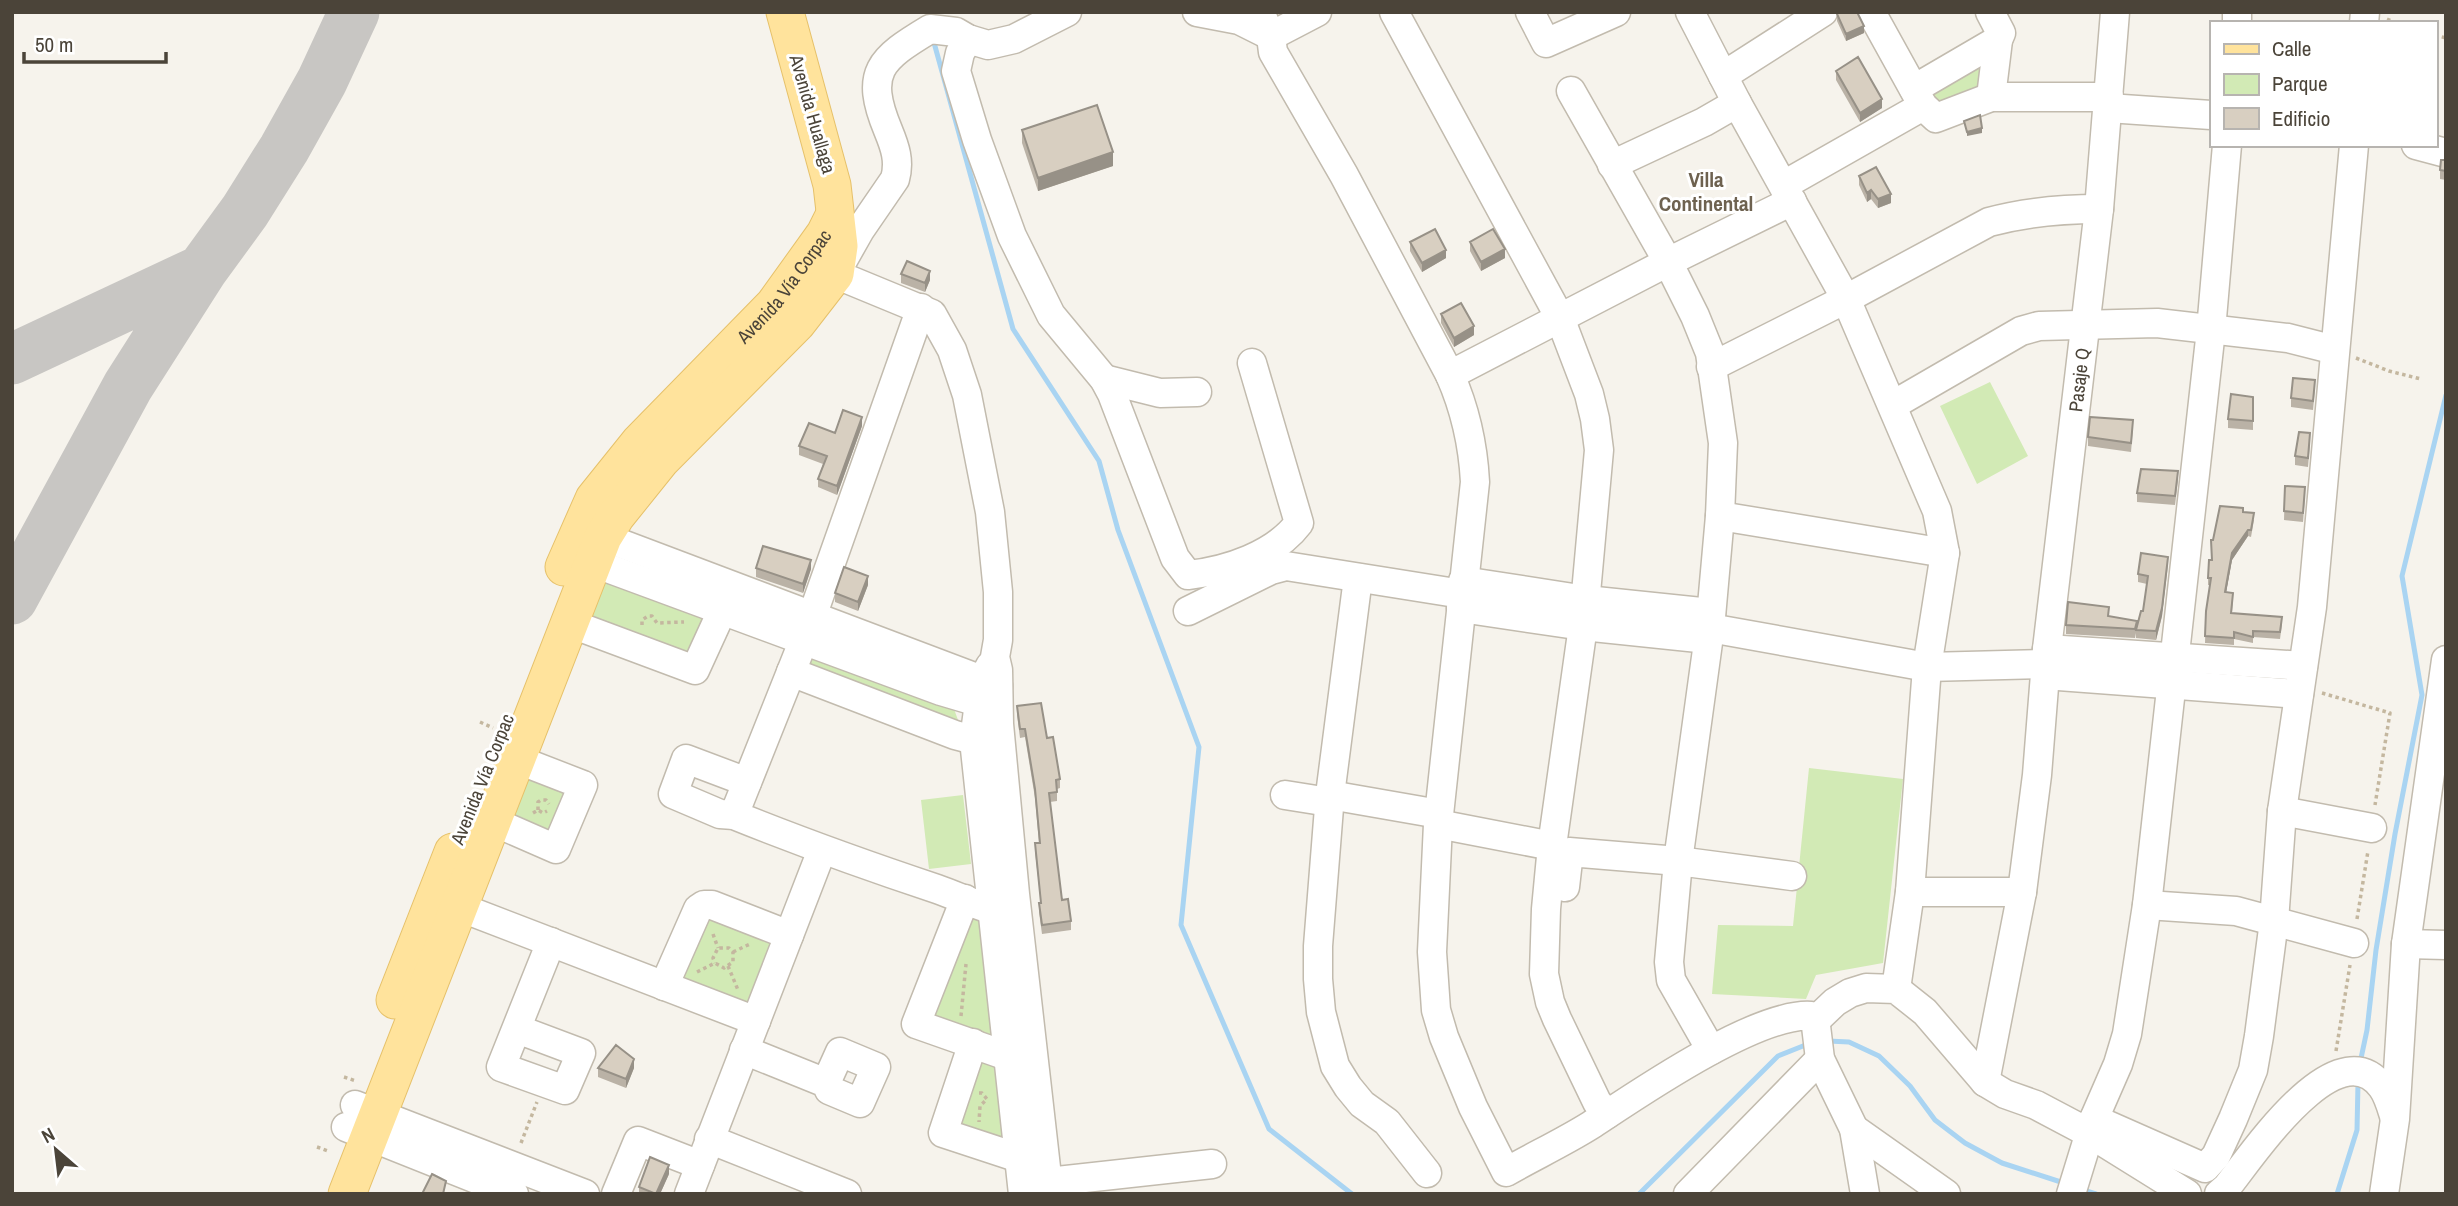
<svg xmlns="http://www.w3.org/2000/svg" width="2458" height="1206" viewBox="0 0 2458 1206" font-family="'Archivo Narrow',sans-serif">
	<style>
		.green { fill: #d2eab5 }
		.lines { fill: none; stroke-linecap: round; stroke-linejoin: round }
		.stream { stroke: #a9d4f2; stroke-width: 5 }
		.taxiway { stroke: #c8c6c3; stroke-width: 51 }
		.minor-casing { stroke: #c2bbae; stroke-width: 31 }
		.major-casing { stroke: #e6c16a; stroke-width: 39 }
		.path { stroke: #c4b79f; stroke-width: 3.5; stroke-dasharray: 3.5 3.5; stroke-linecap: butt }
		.minor { stroke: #fff; stroke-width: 28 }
		.major { stroke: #ffe39c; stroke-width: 37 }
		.wall { fill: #bab2a6 }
		.shaded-wall { fill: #979187 }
		.building { fill: #d8cfc1; stroke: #979187; stroke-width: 2 }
		.labels { text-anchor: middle; stroke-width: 6; stroke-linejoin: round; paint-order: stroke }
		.street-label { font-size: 19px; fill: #4b4439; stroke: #fff }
		.neighbourhood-label { font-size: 21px; font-weight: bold; fill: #6e6250; stroke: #fff }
	</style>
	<rect width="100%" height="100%" fill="#f6f3ec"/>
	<path class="green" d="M1985 53 1984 92 1941 112 1922 91Z
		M1990 382 2028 456 1977 484 1940 406Z
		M598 579 712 618 694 667 585 626Z
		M810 658 954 709 958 720 956 723 806 671Z
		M1809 768 1903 779 1883 963 1816 975 1806 999 1712 994 1718 925 1793 926Z
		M527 770 576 788 555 844 506 824Z
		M963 795 971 864 929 869 921 800Z
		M704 914 774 940 749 1004 680 982Z
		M964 915 983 918 996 1042 927 1021Z
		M998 1059 1010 1141 952 1131 972 1061Z"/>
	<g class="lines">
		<path class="stream" d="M933 39 1013 329 1099 461 1118 530 1199 747 1181 925 1269 1129 1352 1194
			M1828 1041 1849 1042 1879 1056 1910 1086 1935 1120 1965 1143 2002 1163 2067 1184
			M2360 1063 2367 1030 2376 950 2395 834 2422 695 2402 576 2446 395
			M2083 1190 2096 1194
			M1639 1194 1778 1056 1808 1044
			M2337 1194 2357 1130 2358 1083"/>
		<path class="taxiway" d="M12 359 202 270
			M12 599 128 386 202 270 245 211 284 149 322 81 354 12"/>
		<g class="minor-casing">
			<g id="minor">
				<path d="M1197 12 1239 20 1271 36"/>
				<path d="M1260 12 1271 36 1273 52 1344 175 1450 375C1466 411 1473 444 1475 482L1438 824 1432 952 1436 1010 1444 1037 1473 1107 1506 1172C1534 1156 1564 1142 1591 1125 1638 1094 1757 1012 1811 1016L1816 1026 1820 1059 1854 1129 1865 1194"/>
				<path d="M1394 12 1560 318 1589 394 1595 419 1599 450 1583 626 1552 846 1546 909 1544 974 1550 1002 1557 1019 1597 1102 1607 1114"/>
				<path d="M1530 12 1546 43 1616 12"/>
				<path d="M1690 12 1737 103 1846 299 1937 511 1945 553 1927 667 1910 892 1896 989"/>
				<path d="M1871 12 1923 106 1936 118 1991 97H2109"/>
				<path d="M1990 12 2001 33 1998 40 1991 97"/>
				<path d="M2237 12V23"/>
				<path d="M2364 23 2365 12"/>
				<path d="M1271 36 1317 12"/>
				<path d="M968 39 960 53 956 71 977 140 1012 236 1051 315 1104 379 1112 394 1175 558 1188 575C1227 571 1275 555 1299 523L1252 363"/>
				<path d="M1723 76 1823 12"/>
				<path d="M1914 89 1998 40"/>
				<path d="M1571 91 1668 262 1695 316 1710 353 1723 443 1720 516 1710 628 1678 861 1669 962 1671 980 1711 1050"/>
				<path d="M2108 108 2211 115"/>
				<path d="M2416 145 2446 153"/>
				<path d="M1612 165 1704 122 1737 103"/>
				<path d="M1784 185 1923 106"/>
				<path d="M818 263 835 274 932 314 952 350 967 395 990 512 998 592V640L995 657 998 670 999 724 1015 894 1049 1194"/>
				<path d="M838 269 860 230 895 179C900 161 895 147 888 130 864 72 880 59 930 29L956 32 968 39 988 45 1014 39 1067 12"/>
				<path d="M1711 367 1846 299 1989 222C2026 212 2061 209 2099 209"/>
				<path d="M1450 375 1668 262 1792 201"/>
				<path d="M1104 379 1160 393 1197 392"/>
				<path d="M1893 405 2021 331 2039 326 2157 323 2288 338 2335 350"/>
				<path d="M1720 516 1945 553"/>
				<path d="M585 530 998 686"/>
				<path d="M575 556 941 691 978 702 995 705"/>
				<path d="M1358 578 1330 795 1318 946V979L1321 1012 1335 1066 1348 1087 1362 1104 1387 1122 1427 1173"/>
				<path d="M1463 581 1586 600 1711 613"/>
				<path d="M1461 608 1583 626 1708 639"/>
				<path d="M1188 611 1271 570 1286 566 1462 594"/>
				<path d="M569 623 695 670 722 611"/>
				<path d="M1710 628 1927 667 2045 664"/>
				<path d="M2047 649 2303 666"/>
				<path d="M990 666 982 681 974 740 1023 1194"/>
				<path d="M791 672 955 735 974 740"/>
				<path d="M2045 675 2299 694"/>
				<path d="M747 782 686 759 673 794 720 814 734 815C801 842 868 866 937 889 960 897 983 909 1008 914"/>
				<path d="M1285 795 1329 802"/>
				<path d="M1330 795 1439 814"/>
				<path d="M2282 811 2372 828"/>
				<path d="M734 815 803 642 921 308"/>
				<path d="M492 821 556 849 583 785 516 759"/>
				<path d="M1438 824 1552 846"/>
				<path d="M1565 887 1569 852 1678 861 1792 876"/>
				<path d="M1910 892H2022"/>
				<path d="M965 899 916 1024 1007 1056"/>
				<path d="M441 900 756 1021"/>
				<path d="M2147 905 2236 911 2354 943"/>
				<path d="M2406 944 2446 945"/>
				<path d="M664 986 698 909 704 905H712L789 935"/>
				<path d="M1815 1021 1835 1002 1850 993 1866 988 1896 989 1925 1012 1985 1082 2005 1094 2036 1105 2089 1133 2187 1194"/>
				<path d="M517 1029 581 1053 565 1090 501 1067 551 942"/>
				<path d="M973 1043 943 1133 1019 1158"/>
				<path d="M744 1050 826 1083 829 1090 860 1103 876 1067 840 1052 826 1083"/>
				<path id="s1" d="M1985 1082 2022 892 2037 775 2047 649 2099 209 2115 12"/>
				<path d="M355 1105 585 1194"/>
				<path d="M2094 1119 2205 1168 2216 1156 2233 1119 2253 1070 2259 1036 2274 921 2282 811 2312 607 2354 145"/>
				<path d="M346 1127 514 1194"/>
				<path d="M1854 1129 1946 1194"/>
				<path d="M709 1139 847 1194"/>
				<path d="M1048 1182 1212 1164"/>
				<path d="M616 1194 638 1141 700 1165"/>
				<path d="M689 1194 822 850"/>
				<path d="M1688 1194 1820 1059"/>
				<path d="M2071 1194 2094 1119 2118 1064 2127 1034 2147 905 2211 330 2227 145"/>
				<path d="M2219 1194 2227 1187C2252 1156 2337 1027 2382 1087 2388 1095 2391 1106 2394 1116"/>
				<path d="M2384 1194 2395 1119 2406 944 2446 660"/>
			</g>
		</g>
		<g class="major-casing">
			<g id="major">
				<path id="s2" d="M564 567 594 499 639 443 774 305 825 234 834 216"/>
				<path d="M395 1000 453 852"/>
				<path d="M347 1194 603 537 616 516 661 460 797 323 835 274 839 246 832 185 785 12"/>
			</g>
		</g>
		<path class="path" d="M2387 19 2397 23
			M2435 35 2446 38
			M2356 358 2389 371 2421 379
			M642 625V620L648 616H652L657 623 684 622
			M2322 693 2390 713 2375 805
			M480 722 493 728
			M538 810V802L541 800H546L549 804
			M533 813 538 810 543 813 547 811
			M2357 919 2368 851
			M713 934 718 948
			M733 952 750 944
			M728 966 738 990
			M697 972 715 963 724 968 733 962V952L729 948H718L713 958 715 963
			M961 1016 966 964
			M2336 1051 2350 965
			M344 1077 356 1081
			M979 1093H982L987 1099 980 1106 979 1122
			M521 1143 537 1102
			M317 1147 328 1151"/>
		<use href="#minor" class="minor"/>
		<use href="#major" class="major"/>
	</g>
	<path class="wall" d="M1837 14 1864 33 1846 41 1837 21Z
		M1836 71 1882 108 1860 122 1836 80Z
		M1022 130 1113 166 1038 191 1022 143Z
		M2446 160V180L2440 179V170Z
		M1859 176 1891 203 1878 208 1871 199 1867 202 1859 185Z
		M1410 242 1446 258 1422 272 1410 251Z
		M1470 242 1505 258 1481 271 1470 251Z
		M901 274 930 280 925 292 901 283Z
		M1441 314 1474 335 1454 347 1441 323Z
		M2315 388 2313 410 2291 407V398Z
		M2253 397V430L2228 428V419Z
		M862 426 837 495 818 487V479L823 464 799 455V446L835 433Z
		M2133 428 2131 452 2088 446V437Z
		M2310 442 2308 467 2295 465V456Z
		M2178 480 2175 505 2137 502V493Z
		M2285 486 2305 496 2303 522 2284 520Z
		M2243 512 2254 520 2251 537 2248 536 2232 560 2226 592 2233 600 2232 613 2282 624 2280 639 2253 637V643L2234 639V645L2205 643 2206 611 2210 585H2208V578L2212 560Z
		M2168 565 2162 616 2156 640 2136 638V633L2135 638 2066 634V625L2109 616 2137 628 2143 611 2147 584 2138 582V574Z
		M756 568 811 569 803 593 756 577Z
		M868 585 858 611 835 602V593Z
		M1017 706 1047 738 1060 779V788L1057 789V801L1050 802 1062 900 1071 921V930L1042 934 1039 912V903H1041L1035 852V843H1039L1035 798 1025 737 1020 738 1017 715Z
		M598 1068H634L626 1088 598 1077Z
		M669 1174 660 1194H639V1187Z"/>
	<path class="shaded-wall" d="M1864 26V33L1846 41V34Z
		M1882 99V108L1860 122V113Z
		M1982 128V133L1967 136V132Z
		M1113 152V166L1038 191V178Z
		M1871 190V199L1867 202V193Z
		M1891 194V203L1878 208V199Z
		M1505 249V258L1481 271V262Z
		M1446 250V258L1422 272V263Z
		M930 271V280L925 292V283Z
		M1474 326V335L1454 347V338Z
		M862 417V426L837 495V486Z
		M2248 530V536L2232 560 2225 599V592L2232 553Z
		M2168 557 2162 616 2156 640V631Z
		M811 560V569L803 593V584Z
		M868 576V585L858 611V602Z
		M634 1059V1068L626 1088V1079Z
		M669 1165V1174L660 1194H656Z"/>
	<path class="building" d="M1839 12H1857L1864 26 1846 34 1837 14Z
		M1858 57 1882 99 1860 113 1836 71Z
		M1097 105 1113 152 1038 178 1022 130Z
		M1980 115 1982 128 1967 132 1964 121Z
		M2441 160H2446V171L2440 170Z
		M1876 167 1891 194 1878 199 1871 190 1867 193 1859 176Z
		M1435 229 1446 250 1422 263 1410 242Z
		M1493 229 1505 249 1481 262 1470 242Z
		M907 261 930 271 925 283 901 274Z
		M1461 303 1474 326 1454 338 1441 314Z
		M2293 378 2315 380 2313 401 2291 398Z
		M2231 394 2253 397V421L2228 419Z
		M843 410 862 417 837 486 818 479 827 456 799 446 809 423 835 433Z
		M2090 417 2133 420 2131 443 2088 437Z
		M2299 432 2310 433 2308 458 2295 456Z
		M2141 469 2178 471 2175 496 2137 493Z
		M2285 486 2305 487 2303 513 2284 511Z
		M2220 506 2243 508V512L2254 513 2251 530H2248L2232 553 2225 592 2233 593 2231 613 2282 617 2280 632 2253 631V637L2234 632V638L2205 636 2206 611 2211 578H2208L2209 560H2212L2211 540H2213Z
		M763 546 811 560 803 584 756 568Z
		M2141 553 2168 557 2162 608 2156 631 2136 630 2141 611H2143L2148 576 2138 574Z
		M844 567 868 576 858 602 835 593Z
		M2068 602 2109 607 2108 616 2137 621 2135 629 2066 625Z
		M1041 703 1047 738 1053 737 1060 779 1056 780 1057 792 1049 793 1062 900 1068 899 1071 921 1042 925 1039 903H1041L1035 843H1040L1035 789 1025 729H1020L1017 706Z
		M616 1045 634 1059 626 1079 598 1068Z
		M650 1157 669 1165 656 1194 639 1187Z
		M432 1174 446 1181 443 1194H422Z"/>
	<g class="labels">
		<g class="street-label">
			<text transform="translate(813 114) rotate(74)" y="7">Avenida Huallaga</text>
			<text dy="7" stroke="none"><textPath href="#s2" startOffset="360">Avenida Vía Corpac</textPath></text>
			<text dy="7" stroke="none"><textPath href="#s1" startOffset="709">Pasaje Q</textPath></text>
			<text transform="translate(482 779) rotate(-68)" y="7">Avenida Vía Corpac</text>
		</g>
		<g class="neighbourhood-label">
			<text x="1706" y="187">Villa<tspan x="1706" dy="24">Continental</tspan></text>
		</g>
	</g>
	<rect width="2458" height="1206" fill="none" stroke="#4b4439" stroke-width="28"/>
	<rect x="2210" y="21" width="228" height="126" fill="#ffffff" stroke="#b7b4b0" stroke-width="2"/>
	<rect x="2224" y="44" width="35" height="10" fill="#ffe39c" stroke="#b7b4b0" stroke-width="2"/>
	<text x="2272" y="56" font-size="21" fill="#4b4439">Calle</text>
	<rect x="2224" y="74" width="35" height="21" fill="#d2eab5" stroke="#b7b4b0" stroke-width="2"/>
	<text x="2272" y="91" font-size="21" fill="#4b4439">Parque</text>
	<rect x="2224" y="108" width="35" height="21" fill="#d8cfc1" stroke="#b7b4b0" stroke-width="2"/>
	<text x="2272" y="126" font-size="21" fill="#4b4439">Edificio</text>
	<g transform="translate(56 1150) rotate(332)" stroke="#ffffff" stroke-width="5" paint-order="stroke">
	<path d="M0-5L12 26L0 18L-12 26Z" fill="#4b4439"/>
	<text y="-10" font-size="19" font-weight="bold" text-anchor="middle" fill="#4b4439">N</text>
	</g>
	<path d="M24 52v10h142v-10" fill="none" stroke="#4b4439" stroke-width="3.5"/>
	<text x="35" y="52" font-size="21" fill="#4b4439" stroke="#ffffff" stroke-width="5" paint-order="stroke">50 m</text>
</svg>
